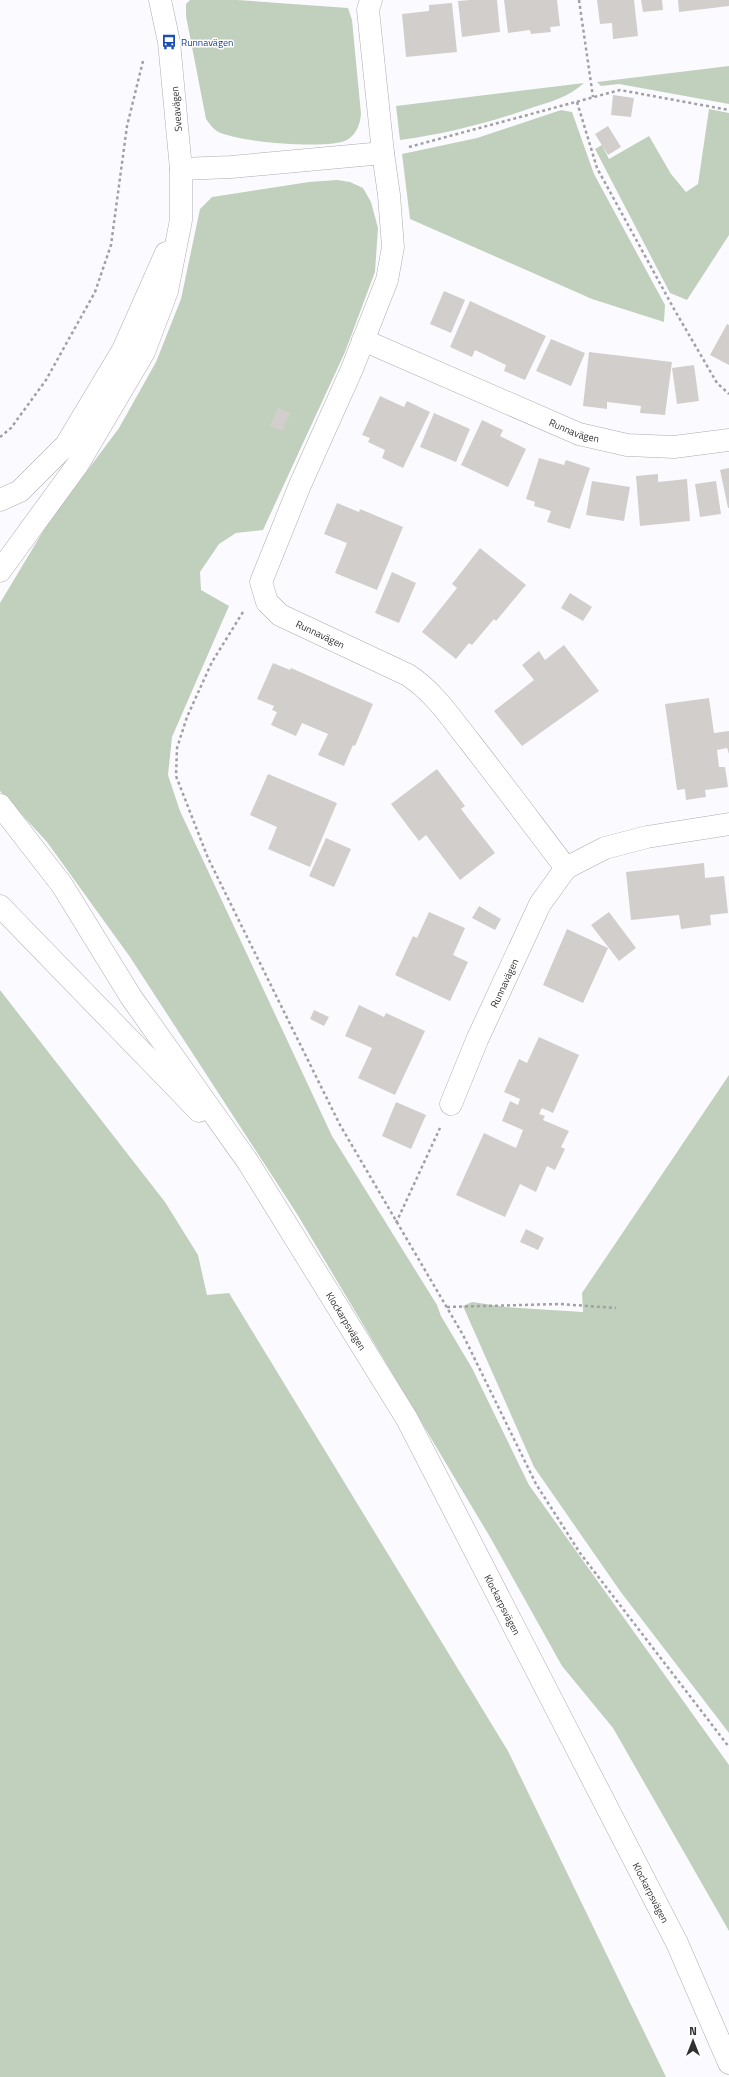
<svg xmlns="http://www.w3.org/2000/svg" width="729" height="2077" viewBox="0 0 729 2077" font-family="'Titillium Web',sans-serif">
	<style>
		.green { fill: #c1d0bc }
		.building { fill: #d2cecc }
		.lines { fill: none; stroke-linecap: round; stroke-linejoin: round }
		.minor-casing { stroke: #adadb0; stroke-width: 23 }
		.path { stroke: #a1a1a4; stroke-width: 2.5; stroke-dasharray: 3 3; stroke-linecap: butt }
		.minor { stroke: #fff; stroke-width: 22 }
		.labels { text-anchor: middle; stroke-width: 3; stroke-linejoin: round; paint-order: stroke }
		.transit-label { font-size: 10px; fill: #164399; stroke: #fff; text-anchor: start }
		.street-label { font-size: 10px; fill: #303031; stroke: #fff }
	</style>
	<rect width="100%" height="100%" fill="#fbfbff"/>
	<path class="green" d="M190 0H237L348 8 352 20 361 114C360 124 357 134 347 140 330 150 233 142 217 131 213 129 209 123 206 119L186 16V4Z
		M729 66V104L619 84 601 86 597 82Z
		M584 83C569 97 550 102 531 108 488 123 445 134 400 140L396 106Z
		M709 109 729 113V235L687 300 670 293 595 149 602 145 609 159 649 136 671 174 686 192 698 184Z
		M561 110 572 112 594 174 665 305 664 322 592 299 410 219 402 154 477 138Z
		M337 180 350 182 363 188 371 202 378 228 375 272 345 352 263 530 236 533 219 544 200 572 201 590 229 606 172 737 168 775 180 811 332 1136 437 1305 441 1316 472 1368 529 1485 729 1765V1931L613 1728 562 1666 490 1537 297 1214 130 957 47 842 0 791V603L48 523 119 428 156 362 181 299 200 209 212 197 309 182Z
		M0 990 165 1202 198 1255 207 1295 229 1293 508 1751 666 2077H0Z
		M729 1075V1733L620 1591 534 1467 463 1306 472 1302 506 1307 583 1312 582 1293Z"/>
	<path class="building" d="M470 0H497L500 32 462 37 458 1Z
		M504 0H557L560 26 550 27 551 32 531 34 530 30 508 33Z
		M597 0H634L638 36 613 39 612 23 600 24Z
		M641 0H662L663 10 643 12Z
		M678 0H729V6L679 12Z
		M452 3 457 52 406 57 402 14 429 11V5Z
		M613 95 634 98 631 117 611 115Z
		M608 126 621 147 608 155 595 134Z
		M444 291 465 300 451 333 430 324Z
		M470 301 546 336 525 380 504 371 506 365 475 350 472 357 450 347Z
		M727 324 729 325V365L710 355Z
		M551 339 585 353 571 386 536 371Z
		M589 352 672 362 665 415 640 413 641 406 607 402V409L583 406Z
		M694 365 699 401 677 404 672 368Z
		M380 396 404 407 407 401 430 412 403 468 382 458 385 450 368 442 370 438 362 435Z
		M278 408 290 413 282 431 270 426Z
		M434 413 470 429 456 462 420 447Z
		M482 420 503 430 500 436 526 449 508 487 461 465Z
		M539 458 564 465 566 460 590 468 570 529 547 522 551 511 534 506 535 502 526 499Z
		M729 468V508H728L720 470Z
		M658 474V482L687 479 690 521 640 526 636 476Z
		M592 481 630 487 624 521 586 515Z
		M716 481 721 514 700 517 695 484Z
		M337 503 359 512 360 509 403 527 377 590 335 573 347 543 324 534Z
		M480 548 526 585 496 621 494 619 472 645 469 643 456 659 422 632 457 588 452 584Z
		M392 572 416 583 399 623 375 613Z
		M570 593 592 607 583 621 561 608Z
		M564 645 599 691 522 746 494 711 534 680 522 665 539 651 545 660Z
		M273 663 290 670 291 668 373 704 355 746 353 745 344 766 318 755 328 734 302 723 296 736 271 725 277 712 272 710 274 706 257 699Z
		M709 698 714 733 729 731V754L727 748 717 750 719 767H725L728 787 705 790 706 797 686 800 685 789 677 790 665 704Z
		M437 769 465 806 461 809 495 853 460 880 426 835 419 841 391 804Z
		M268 774 337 803 310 867 268 849 277 827 250 815Z
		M326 838 351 849 334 887 309 876Z
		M704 863 705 878 724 876 728 913 710 915 711 925 681 929 679 915 631 920 626 872Z
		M479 906 501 919 495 930 472 918Z
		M429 912 465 928 453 955 468 962 450 1001 395 975 413 936 417 938Z
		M609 912 636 948 619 961 591 925Z
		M567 929 608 948 583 1003 543 985Z
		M359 1005 384 1017 386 1013 425 1031 395 1095 358 1078 372 1048 345 1036Z
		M314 1010 329 1017 324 1026 310 1019Z
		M539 1037 579 1055 553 1113 542 1108 539 1114 545 1116 543 1120 569 1131 561 1147 565 1149 555 1170 547 1166 536 1192 520 1184 505 1217 456 1195 484 1133 516 1148 523 1130 502 1121 510 1101 518 1105 520 1099 504 1092 519 1059 527 1063Z
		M396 1102 426 1115 411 1149 382 1136Z
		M526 1229 544 1238 538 1250 520 1242Z"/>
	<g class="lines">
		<g class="minor-casing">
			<g id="minor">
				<path d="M371 0 368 10 383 153"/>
				<path id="s1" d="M181 169 231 167 383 153 389 195 393 247 387 280 352 369 300 485 261 582 267 602 280 615 408 675C434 692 451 718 470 742 502 783 534 826 566 868L540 904 477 1040 451 1104"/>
				<path id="s2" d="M363 340 579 434 627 445 674 447 729 440"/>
				<path d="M0 500 20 491 66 445 123 350 166 253"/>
				<path d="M0 571 78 464 144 352 167 291 181 220V169L169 42 160 0"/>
				<path id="s3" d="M0 805 62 885 131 997 248 1162 407 1419 677 1943 729 2063"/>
				<path d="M566 868 605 848 647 837 729 824"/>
				<path d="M0 906 199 1111"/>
			</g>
		</g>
		<path class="path" d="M579 0 593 97
			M577 102 597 168 674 309 717 383 729 394
			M409 147 620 90 729 110
			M0 437 11 428 46 380 95 292 111 245 127 126 143 61
			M243 612 212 662 187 717 177 748 176 776 208 858 340 1125 463 1335 536 1484 580 1553 729 1747
			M396 1223 440 1128
			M447 1307 560 1304 616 1308"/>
		<use href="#minor" class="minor"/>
	</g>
	<defs>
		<g id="bus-bare" transform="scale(1.2)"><path d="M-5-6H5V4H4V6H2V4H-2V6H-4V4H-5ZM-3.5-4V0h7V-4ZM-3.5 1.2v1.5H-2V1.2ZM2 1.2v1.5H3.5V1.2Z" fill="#1a4fb4" stroke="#fff" stroke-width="2.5" paint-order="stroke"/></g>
	</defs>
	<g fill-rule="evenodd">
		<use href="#bus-bare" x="169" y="42"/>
	</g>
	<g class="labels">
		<g class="transit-label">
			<text x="181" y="46">Runnavägen</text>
		</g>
		<g class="street-label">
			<text transform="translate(176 109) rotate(-95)" y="4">Sveavägen</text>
			<text dy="4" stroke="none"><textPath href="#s2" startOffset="230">Runnavägen</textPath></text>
			<text dy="4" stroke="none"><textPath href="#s1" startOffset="742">Runnavägen</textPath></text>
			<text transform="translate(504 983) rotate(-65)" y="4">Runnavägen</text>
			<text dy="4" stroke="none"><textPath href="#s3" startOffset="622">Klockarpsvägen</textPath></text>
			<text dy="4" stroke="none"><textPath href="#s3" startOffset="946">Klockarpsvägen</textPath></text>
			<text dy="4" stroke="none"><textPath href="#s3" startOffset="1270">Klockarpsvägen</textPath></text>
		</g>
	</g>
	<g transform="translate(693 2041)" stroke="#ffffff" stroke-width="3" paint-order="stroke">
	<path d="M0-3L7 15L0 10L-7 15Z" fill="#303031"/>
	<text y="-6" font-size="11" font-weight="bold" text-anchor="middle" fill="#303031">N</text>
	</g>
</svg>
